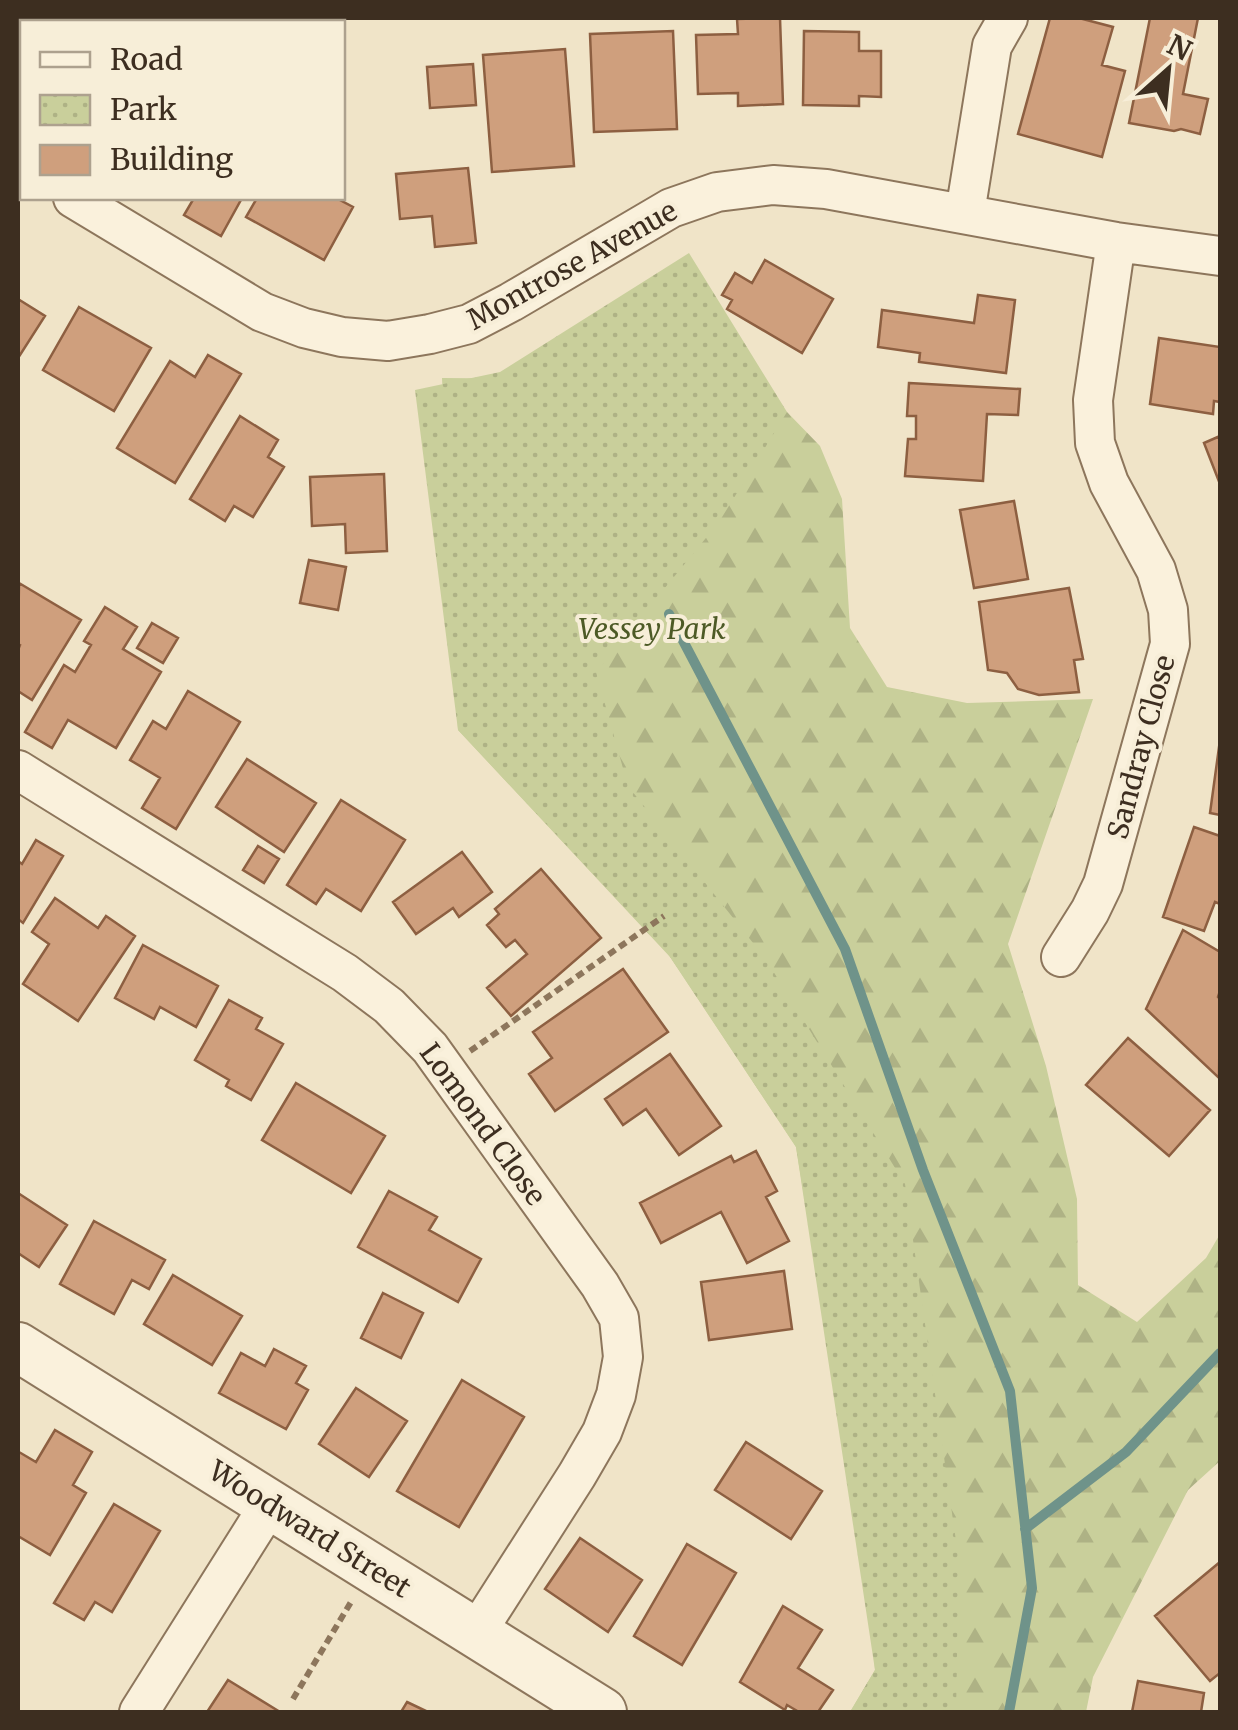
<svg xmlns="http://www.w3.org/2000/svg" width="1238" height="1730" viewBox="0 0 1238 1730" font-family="Merriweather,serif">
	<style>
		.forest { fill: url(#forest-firs) }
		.park { fill: url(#park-dots) }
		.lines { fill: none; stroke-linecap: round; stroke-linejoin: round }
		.stream { stroke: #6f938a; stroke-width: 10 }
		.building { fill: #cf9f7d; stroke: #8d5f41; stroke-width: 2.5 }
		.minor-casing { stroke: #8d765c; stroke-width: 42 }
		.tertiary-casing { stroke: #8d765c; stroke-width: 52 }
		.path { stroke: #8d765c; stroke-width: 6; stroke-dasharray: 8 5; stroke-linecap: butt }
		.minor { stroke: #faf1dc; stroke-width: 38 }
		.tertiary { stroke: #faf1dc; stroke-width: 48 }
		.labels { text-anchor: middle; stroke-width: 8; stroke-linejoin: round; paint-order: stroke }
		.street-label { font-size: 28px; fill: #3d2e20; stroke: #f7eed8 }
		.park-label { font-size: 28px; font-style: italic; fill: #4d5a26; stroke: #f7eed8 }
	</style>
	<defs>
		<pattern id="forest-firs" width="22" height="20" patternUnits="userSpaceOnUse" patternTransform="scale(2.5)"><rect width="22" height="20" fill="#c9cf9b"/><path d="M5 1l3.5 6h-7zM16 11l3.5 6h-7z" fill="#aeb285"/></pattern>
		<pattern id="park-dots" width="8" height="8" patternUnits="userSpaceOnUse" patternTransform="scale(2.5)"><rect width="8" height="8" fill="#c9cf9b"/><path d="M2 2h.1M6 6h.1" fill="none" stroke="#aeb285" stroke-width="1.8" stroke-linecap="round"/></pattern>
	</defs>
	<rect width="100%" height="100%" fill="#f0e4c8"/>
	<path class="forest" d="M442 378 572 379 787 412 820 446 842 499 850 628 887 687 967 703 1093 699 1008 944 1046 1066 1077 1199 1078 1285 1137 1322 1206 1258 1220 1234V1461L1188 1490 1093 1677 1086 1712H850L875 1670 870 1601 796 1147 671 958 458 730Z"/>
	<path class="park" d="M689 253 787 412 719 522 596 672 628 786 765 958 905 1184 959 1562 956 1712H850L875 1670 796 1147 668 954 458 730 415 390 500 372Z"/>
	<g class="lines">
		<path class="stream" d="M669 614 845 949 923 1170 1010 1391 1032 1588 1009 1712
			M1025 1529 1126 1452 1220 1353"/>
	</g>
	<path class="building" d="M780 18 783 104 738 106V93L698 94 696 35 738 34 737 19Z
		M1050 18H1079L1113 27 1102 65 1125 71 1102 157 1018 134Z
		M1150 18H1198L1183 94 1208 99 1200 134 1181 129 1174 131 1129 123Z
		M673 31 677 129 594 132 590 34Z
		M804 31 859 32V51H881V97L859 96V106L803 105Z
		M565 49 574 166 492 172 483 55Z
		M473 64 476 105 430 108 427 67Z
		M468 168 476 243 435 247 432 216 400 219 396 174Z
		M194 198H242L221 236 184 215Z
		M257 198H336L353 207 324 260 246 217Z
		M765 260 833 299 802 353 727 309 732 300 722 295 735 273 752 283Z
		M978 295 1015 300 1006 373 919 362 920 353 878 347 882 310 974 323Z
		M18 299 45 316 20 355 18 353Z
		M79 307 151 348 114 411 43 370Z
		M1159 338 1220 347V402L1214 401 1213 414 1150 404Z
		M208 355 241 374 175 483 117 448 170 361 195 377Z
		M909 383 1020 389 1018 415 987 414 983 481 905 476 908 439H916V416H907Z
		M240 416 278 440 268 457 284 467 253 517 234 506 225 521 190 499Z
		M1220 436V484L1204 443Z
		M384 474 387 551 346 553 345 524 312 526 310 477Z
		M1014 501 1028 579 974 588 960 510Z
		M309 560 346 567 338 610 300 603Z
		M19 583 81 620 32 700 18 691V650L20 645 18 644Z
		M1069 588 1083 659 1074 660 1079 692 1039 695 1018 689 1007 673 988 670 979 602Z
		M105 607 137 627 123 649 161 672 116 748 68 720 52 748 25 732 64 665 75 672 91 645 84 641Z
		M152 623 178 638 163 663 137 648Z
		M188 691 240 722 176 829 142 808 160 778 130 760 153 721 166 729Z
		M1220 740V815L1210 813Z
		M247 759 316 803 284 852 216 807Z
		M341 800 405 840 361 911 326 889 316 904 287 885Z
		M1194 827 1220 836V904L1215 902 1204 931 1163 917Z
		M36 840 63 856 23 923 18 919V861L22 864Z
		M258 846 279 859 264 883 243 870Z
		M462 852 492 892 459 917 453 908 416 934 393 902Z
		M541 869 601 938 511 1016 487 988 527 954 515 940 506 947 487 925 499 914 495 909Z
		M55 898 98 928 106 916 135 936 78 1021 23 984 49 944 32 932Z
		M1183 930 1220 952V991L1218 997 1220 999 1219 1078 1146 1009Z
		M143 945 218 986 196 1027 160 1007 154 1019 115 998Z
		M623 969 668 1032 555 1111 529 1074 552 1058 533 1032Z
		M229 1000 262 1018 256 1029 283 1044 251 1100 226 1086 229 1080 195 1060Z
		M1128 1038 1210 1110 1169 1156 1086 1085Z
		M670 1054 721 1126 679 1155 646 1109 623 1125 605 1099Z
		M296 1083 385 1136 351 1193 262 1140Z
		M756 1151 777 1191 766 1197 789 1241 747 1263 721 1212 661 1243 640 1203 731 1156 734 1162Z
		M389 1191 437 1217 429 1230 481 1259 458 1302 358 1247Z
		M18 1193 67 1225 39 1267 18 1253Z
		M94 1221 165 1260 149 1289 132 1280 114 1314 60 1284Z
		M784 1271 792 1329 709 1340 701 1282Z
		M173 1275 242 1316 212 1365 144 1324Z
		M383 1293 423 1313 401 1358 361 1338Z
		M274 1349 306 1366 296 1383 308 1390 286 1429 219 1393 241 1353 265 1366Z
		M462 1380 524 1417 459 1527 397 1491Z
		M356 1388 407 1421 369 1477 319 1444Z
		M55 1430 92 1452 73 1485 86 1493 50 1555 18 1536V1455L19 1452 36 1462Z
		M746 1442 822 1491 791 1539 715 1490Z
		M114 1504 160 1531 112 1612 95 1602 84 1620 54 1603Z
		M580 1538 642 1580 608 1632 545 1589Z
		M687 1544 736 1573 682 1665 634 1636Z
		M1220 1562V1673L1210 1681 1155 1616Z
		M783 1606 822 1630 798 1668 833 1690 818 1712H799L787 1705 785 1710 740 1682Z
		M228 1680 280 1712H207Z
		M1138 1681 1204 1693 1201 1712H1132Z
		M407 1702 428 1712H401Z"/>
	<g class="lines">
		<g class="minor-casing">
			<path id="minor" d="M18 164 22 167
				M73 198 262 312 304 328 342 337 388 341 430 334 469 324 511 302 671 208 717 192 773 185 826 189 1116 242 1220 256
				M965 213 992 46 1008 18
				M18 770 345 973 389 1006 430 1048 600 1285 619 1318 623 1357 616 1395 602 1432 577 1475 476 1633
				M1061 957 1090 911 1103 884 1170 644 1168 610 1156 570 1109 483 1095 443 1093 400 1116 242
				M139 1712 270 1504"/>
		</g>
		<g class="tertiary-casing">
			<path id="tertiary" d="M18 1347 602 1712"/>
		</g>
		<path class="path" d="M470 1051 664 916
			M293 1699 351 1602"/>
		<use href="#minor" class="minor"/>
		<use href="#tertiary" class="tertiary"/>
	</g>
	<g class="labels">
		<g class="street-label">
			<text transform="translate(572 265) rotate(-29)" y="10">Montrose Avenue</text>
			<text transform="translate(1141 747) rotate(-75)" y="10">Sandray Close</text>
			<text transform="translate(483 1124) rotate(54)" y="10">Lomond Close</text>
			<text transform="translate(310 1529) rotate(32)" y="10">Woodward Street</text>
		</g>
		<g class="park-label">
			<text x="652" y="639">Vessey Park</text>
		</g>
	</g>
	<rect width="1238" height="1730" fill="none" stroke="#3d2e20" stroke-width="40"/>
	<rect x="20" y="20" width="325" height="180" fill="#f7eed8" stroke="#ada18e" stroke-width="2.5"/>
	<rect x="40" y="52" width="50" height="15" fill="#faf1dc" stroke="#ada18e" stroke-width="2.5"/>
	<text x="110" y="70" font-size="30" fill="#3d2e20">Road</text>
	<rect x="40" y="95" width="50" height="30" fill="url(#park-dots)" stroke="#ada18e" stroke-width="2.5"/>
	<text x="110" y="120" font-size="30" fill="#3d2e20">Park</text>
	<rect x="40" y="145" width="50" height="30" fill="#cf9f7d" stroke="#ada18e" stroke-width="2.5"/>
	<text x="110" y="170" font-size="30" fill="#3d2e20">Building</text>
	<g transform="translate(1168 70) rotate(27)" stroke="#f7eed8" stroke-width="8" paint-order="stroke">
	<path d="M0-8L18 38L0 25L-18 38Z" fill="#3d2e20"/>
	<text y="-15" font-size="28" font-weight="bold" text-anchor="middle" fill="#3d2e20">N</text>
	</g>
</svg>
